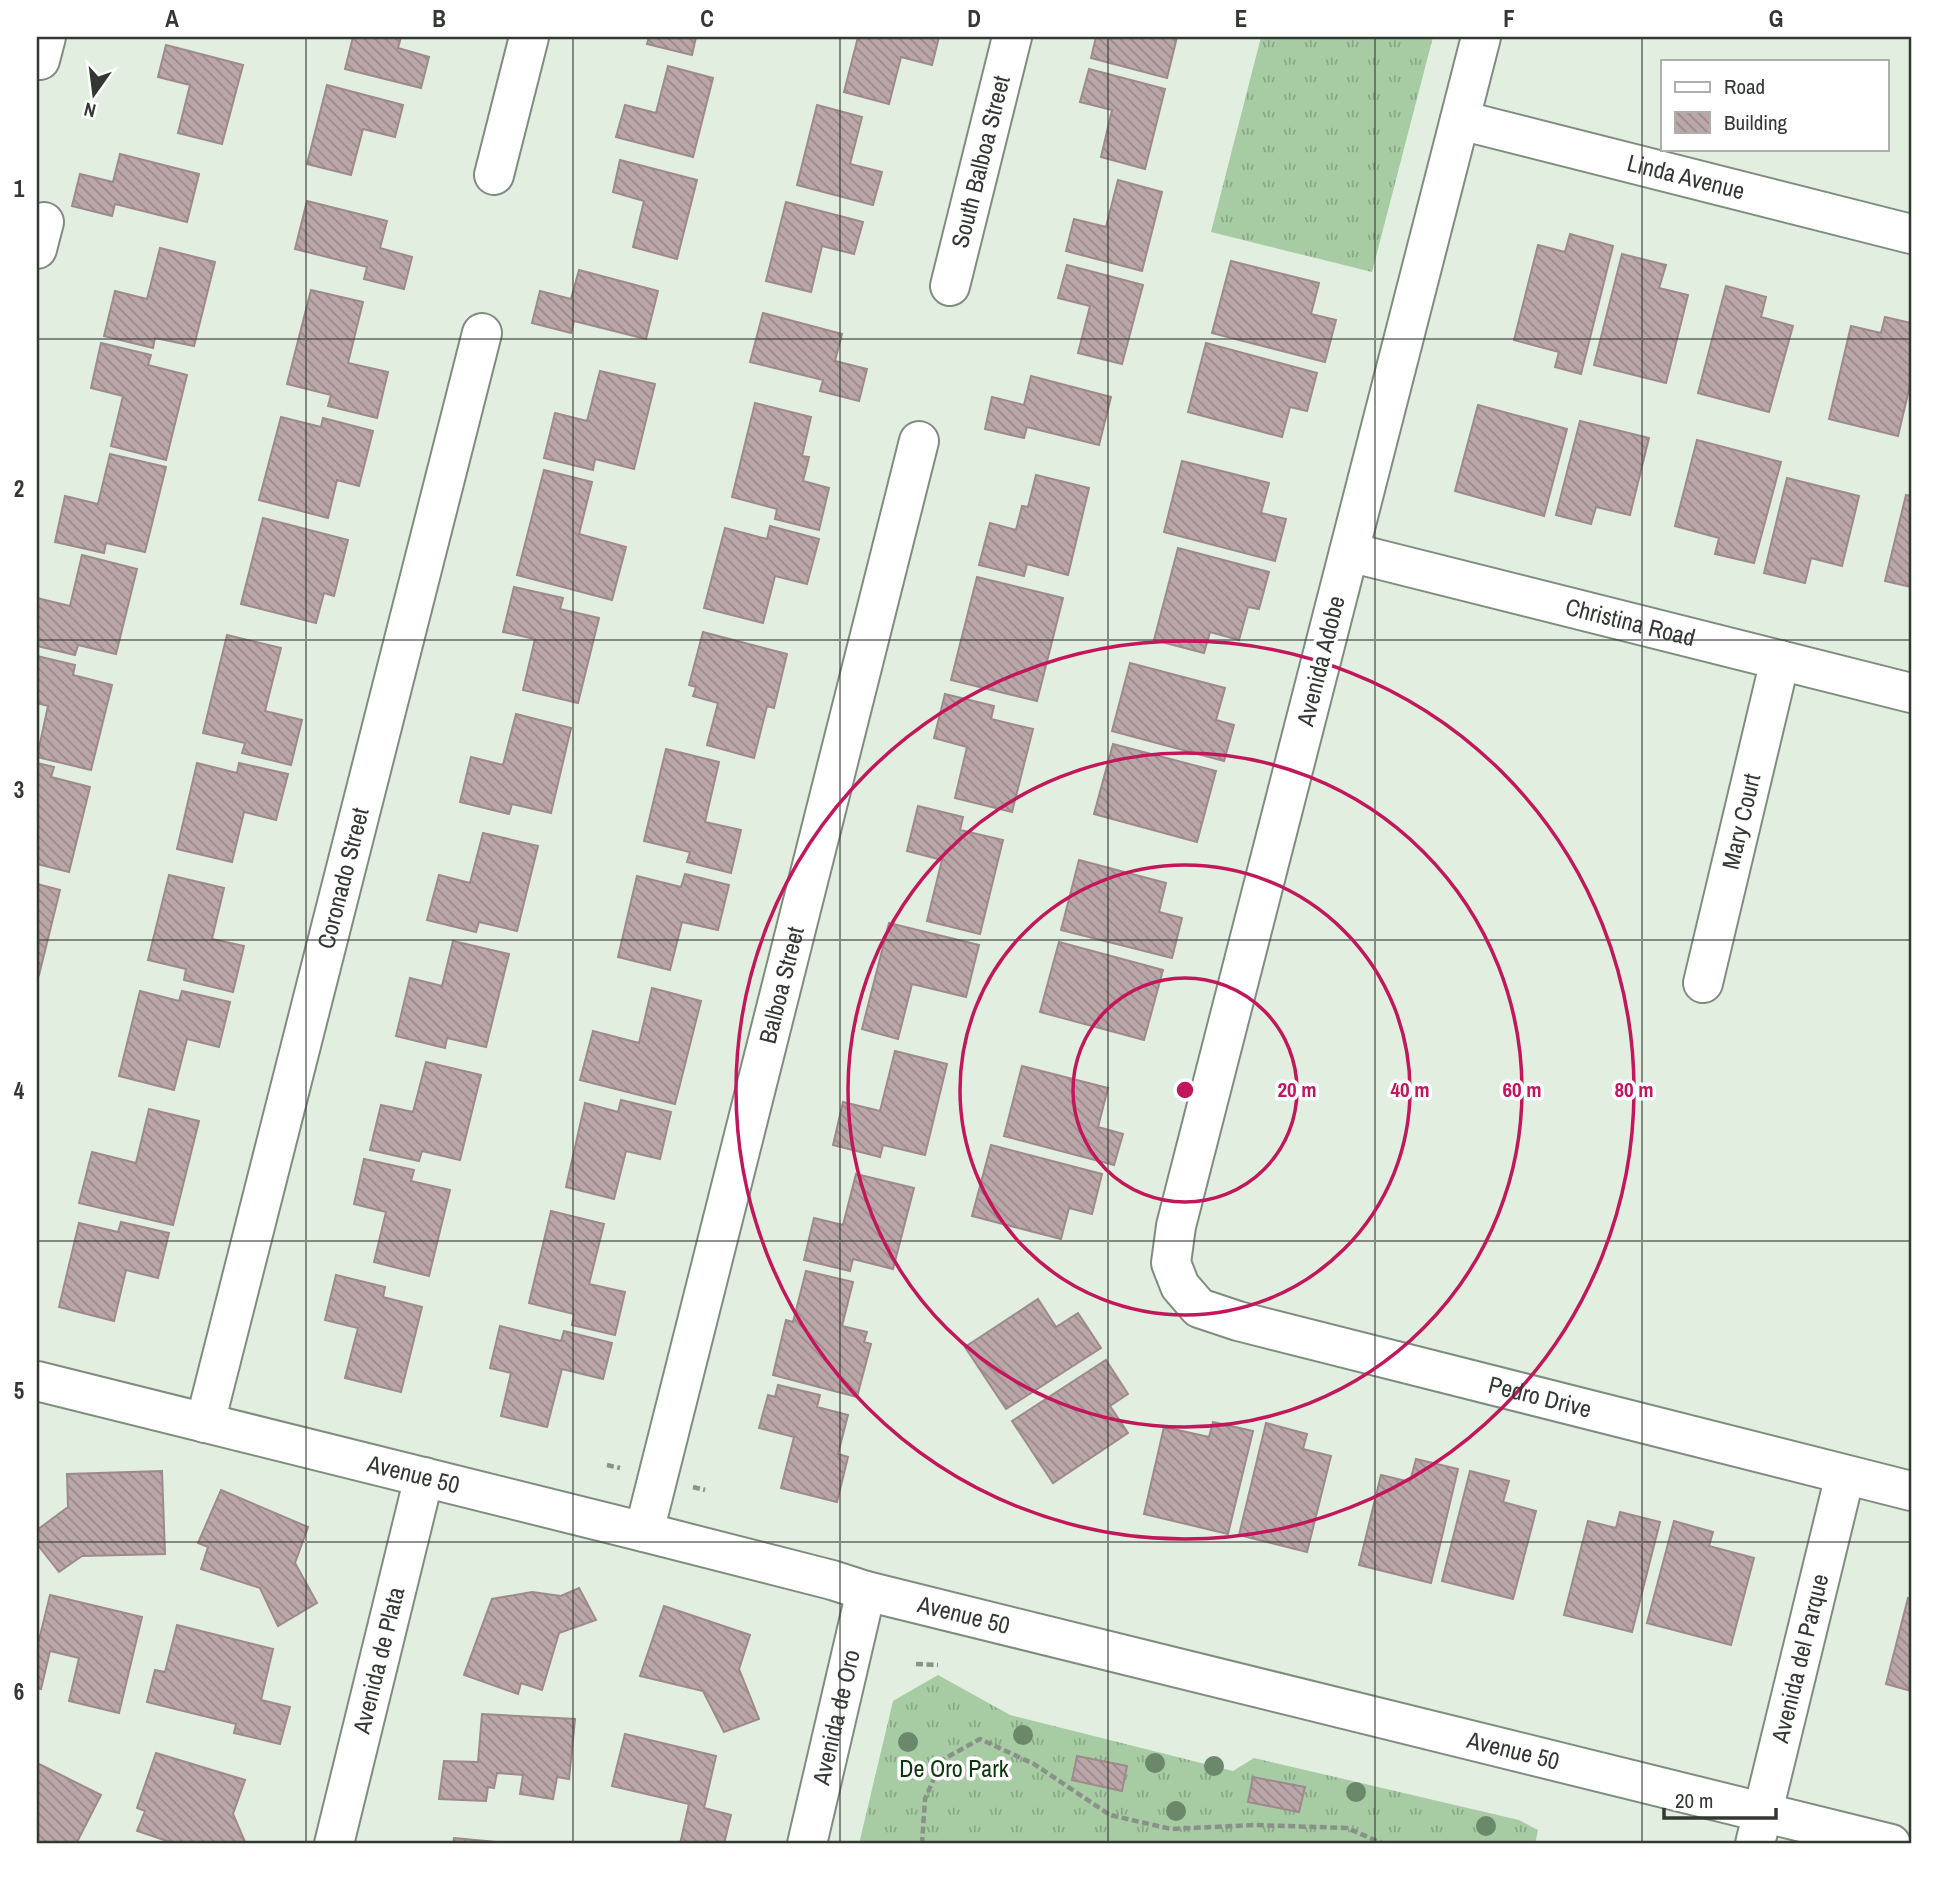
<svg xmlns="http://www.w3.org/2000/svg" width="1948" height="1881" viewBox="0 0 1948 1881" font-family="'Archivo Narrow',sans-serif">
	<style>
		.grass { fill: url(#grass-tufts) }
		.building { fill: url(#building-back-hatch); stroke: #9e8a8d; stroke-width: 2 }
		.lines { fill: none; stroke-linecap: round; stroke-linejoin: round }
		.minor-casing { stroke: #818c80; stroke-width: 42 }
		.secondary-casing { stroke: #818c80; stroke-width: 42 }
		.path { stroke: #899288; stroke-width: 4.5; stroke-dasharray: 7 3.5; stroke-linecap: butt }
		.minor { stroke: #fff; stroke-width: 38 }
		.secondary { stroke: #fff; stroke-width: 38 }
		.tree { fill: #6b886a }
		.grid { fill: none; stroke: #333833; stroke-width: 2; stroke-opacity: 0.55 }
		.ring { fill: none; stroke: #c2185b; stroke-width: 3.5 }
		.labels { text-anchor: middle; stroke-width: 7; stroke-linejoin: round; paint-order: stroke }
		.street-label { font-size: 24px; fill: #333833; stroke: #fff }
		.park-label { font-size: 24px; fill: #0b350a; stroke: #fff }
		.centre { fill: #c2185b; stroke: #fff; stroke-width: 3.5 }
		.ring-label { font-size: 21px; text-anchor: middle; font-weight: bold; fill: #c2185b; stroke: #fff; stroke-width: 7; stroke-linejoin: round; paint-order: stroke }
		.neatline { fill: none; stroke: #333833; stroke-width: 2.5 }
		.grid-label { font-size: 23px; text-anchor: middle; font-weight: bold; fill: #333833 }
	</style>
	<defs>
		<pattern id="grass-tufts" width="24" height="20" patternUnits="userSpaceOnUse" patternTransform="scale(1.75)"><rect width="24" height="20" fill="#a7cca3"/><path d="M3 7l-1-3M5 7V3M7 7l1-3M15 17l-1-3M17 17v-4M19 17l1-3" fill="none" stroke="#89a785"/></pattern>
		<pattern id="building-back-hatch" width="6" height="6" patternUnits="userSpaceOnUse" patternTransform="scale(1.75)"><rect width="6" height="6" fill="#bba7a9"/><path d="M-1 5l2 2M0 0l6 6M5-1l2 2" fill="none" stroke="#99898a"/></pattern>
	</defs>
	<rect width="100%" height="100%" fill="#e1eee0"/>
	<path class="grass" d="M1261 37H1433L1372 272 1211 232Z
		M938 1675 1010 1715 1233 1771 1254 1758 1519 1820 1538 1830 1535 1844H859L893 1701Z"/>
	<path class="building" d="M353 37H401L398 48 429 57 421 88 345 69Z
		M649 37H696L692 55 647 44Z
		M858 37H939L932 65 901 57 889 104 844 92Z
		M1096 37H1177L1167 78 1091 58Z
		M166 45 243 65 222 144 178 133 190 85 158 77Z
		M668 66 713 78 693 157 616 137 625 105 656 113Z
		M1089 69 1165 89 1145 169 1101 157 1112 110 1080 102Z
		M327 85 403 105 395 137 363 129 351 175 307 164Z
		M817 105 862 117 850 164 882 172 873 205 797 185Z
		M120 154 199 174 187 222 115 204 112 216 72 206 80 174 113 182Z
		M620 160 697 180 677 259 633 247 644 201 613 192Z
		M1118 180 1162 192 1142 271 1066 251 1074 219 1106 227Z
		M307 201 387 221 380 248 412 257 404 289 364 279 367 267 295 249Z
		M786 202 863 222 854 254 822 246 811 292 766 281Z
		M1570 234 1613 246 1581 374 1555 367 1559 352 1514 340 1538 245 1565 252Z
		M160 248 215 262 194 346 155 338 153 348 104 336 115 291 147 299Z
		M1622 254 1666 265 1659 288 1688 295 1666 383 1594 365Z
		M1231 261 1319 283 1311 314 1336 320 1325 362 1212 333Z
		M1067 265 1143 285 1122 364 1078 353 1090 306 1058 298Z
		M579 270 658 291 646 339 574 321 571 333 532 323 540 291 571 299Z
		M1726 286 1766 297 1761 317 1793 326 1769 412 1698 393Z
		M311 290 363 302 348 363 388 372 377 418 328 406 331 395 287 384Z
		M763 313 842 334 835 361 867 369 859 401 820 391 823 380 750 362Z
		M1885 317 1911 323V381L1898 436 1829 419 1851 326 1881 333Z
		M101 343 151 355 148 365 187 375 166 460 111 446 123 396 91 388Z
		M1206 343 1317 373 1307 411 1290 407 1282 437 1188 412Z
		M600 371 655 384 634 469 595 459 593 470 544 458 555 413 587 421Z
		M1031 376 1111 397 1099 445 1027 427 1024 438 985 429 992 397 1024 405Z
		M755 403 811 417 802 456 809 457 803 481 829 488 819 530 775 519 777 509 732 497Z
		M1478 405 1567 429 1544 516 1455 491Z
		M281 417 321 427 323 418 373 431 359 486 337 480 328 518 259 500Z
		M1580 421 1649 438 1630 515 1596 507 1591 524 1556 515Z
		M1697 440 1781 462 1754 563 1715 554 1719 538 1675 526Z
		M110 454 166 467 145 552 106 543 104 553 55 542 65 496 98 504Z
		M1182 461 1269 483 1261 513 1286 519 1275 561 1164 532Z
		M544 470 592 482 579 534 626 547 612 600 517 575Z
		M1036 475 1089 488 1068 575 1027 564 1024 576 979 565 990 523 1016 530 1022 506 1028 507Z
		M1787 478 1859 496 1842 566 1811 558 1805 583 1764 573Z
		M1906 495 1911 496V587L1885 581Z
		M263 518 348 540 334 596 324 593 316 623 241 604Z
		M770 526 819 539 807 584 775 576 763 623 704 608 725 528 767 539Z
		M1178 548 1269 572 1259 609 1248 607 1239 640 1210 632 1204 653 1154 640Z
		M82 555 137 569 116 654 78 645 75 655 37 646V598L70 606Z
		M977 577 1063 598 1037 701 951 680Z
		M514 587 563 598 560 609 599 618 578 703 523 690 535 639 503 632Z
		M703 632 787 654 774 708 767 706 754 758 707 745 718 703 693 696 696 687 689 685Z
		M227 635 281 648 265 711 302 720 291 765 242 753 245 743 203 733Z
		M37 656 75 665 73 675 112 685 91 770 37 757 48 706 37 703Z
		M1130 663 1225 688 1216 720 1234 725 1224 761 1112 731Z
		M945 694 994 706 991 719 1033 729 1012 812 955 798 967 747 934 738Z
		M516 714 571 728 551 813 512 804 509 814 460 802 471 757 503 765Z
		M1113 744 1216 771 1197 842 1094 814Z
		M666 749 719 762 705 822 741 830 731 873 687 862 690 852 644 841Z
		M37 763 54 767 51 777 90 787 69 872 37 864Z
		M197 763 237 773 239 763 288 774 276 820 244 812 232 862 177 849Z
		M918 806 963 817 960 830 1003 840 980 934 927 921 942 860 907 851Z
		M483 833 538 846 517 931 479 922 476 932 427 920 439 875 470 883Z
		M1079 860 1166 883 1159 912 1182 918 1172 958 1061 930Z
		M685 874 729 885 718 930 682 922 670 970 618 957 637 876 681 887Z
		M169 875 224 888 212 939 244 946 233 992 184 980 186 969 148 960Z
		M37 884 60 890 39 975 37 974Z
		M889 923 979 945 966 997 912 984 898 1039 862 1029Z
		M453 941 509 954 486 1047 447 1038 445 1048 396 1036 410 978 442 986Z
		M1059 942 1163 970 1144 1040 1040 1012Z
		M652 988 701 1001 675 1104 580 1080 593 1031 639 1043Z
		M140 991 179 1001 182 991 230 1002 219 1047 187 1039 174 1090 119 1076Z
		M895 1051 947 1064 925 1155 883 1145 880 1157 833 1145 843 1102 880 1111Z
		M426 1062 481 1075 460 1160 422 1151 419 1161 370 1150 381 1105 413 1112Z
		M1022 1066 1108 1088 1098 1127 1123 1134 1114 1165 1004 1136Z
		M621 1100 671 1112 660 1159 626 1151 614 1199 566 1187 585 1103 618 1112Z
		M149 1109 199 1121 173 1225 79 1203 92 1152 136 1163Z
		M991 1145 1102 1174 1092 1214 1069 1208 1061 1239 972 1216Z
		M364 1159 414 1170 411 1181 450 1190 429 1276 374 1262 386 1212 354 1204Z
		M856 1174 914 1188 893 1269 853 1259 850 1271 804 1260 814 1218 843 1225Z
		M551 1211 604 1224 589 1284 625 1292 615 1335 572 1325 574 1314 529 1303Z
		M121 1222 169 1233 158 1278 126 1270 114 1321 59 1307 79 1223 118 1232Z
		M806 1271 853 1282 842 1326 867 1332 864 1342 871 1344 857 1397 773 1375 786 1320 793 1322Z
		M336 1275 385 1287 383 1297 422 1307 401 1392 345 1378 358 1328 325 1320Z
		M1038 1299 1056 1327 1078 1313 1101 1348 1006 1409 965 1347Z
		M500 1326 561 1341 564 1331 612 1343 603 1379 562 1369 547 1427 501 1416 511 1373 490 1368Z
		M1106 1360 1128 1394 1110 1406 1128 1433 1053 1483 1012 1421Z
		M778 1385 820 1395 817 1407 848 1415 838 1454 848 1457 837 1502 781 1488 794 1437 759 1428 768 1395 775 1397Z
		M1213 1422 1253 1431 1228 1534 1144 1514 1164 1427 1209 1437Z
		M1266 1423 1307 1434 1303 1449 1331 1456 1307 1552 1239 1535Z
		M1416 1459 1458 1469 1431 1583 1359 1565 1381 1475 1410 1482Z
		M162 1471 165 1554 82 1556 59 1572 37 1544V1530L68 1507 67 1474Z
		M1470 1471 1509 1481 1503 1502 1536 1511 1513 1599 1442 1581Z
		M221 1490 308 1527 295 1563 317 1603 278 1626 260 1588 201 1569 208 1547 198 1543Z
		M1620 1512 1660 1522 1632 1632 1564 1615 1588 1521 1616 1528Z
		M1674 1521 1713 1532 1709 1546 1754 1558 1731 1645 1647 1623Z
		M579 1588 596 1620 559 1633 542 1690 521 1683 518 1694 464 1675 492 1599 532 1592 561 1596Z
		M50 1595 142 1617 119 1713 69 1701 79 1658 50 1651 41 1689 37 1688V1648Z
		M1908 1598 1911 1599V1691L1886 1684Z
		M664 1606 750 1635 739 1669 759 1719 724 1732 703 1691 640 1676Z
		M177 1625 273 1649 261 1700 290 1707 280 1744 234 1733 236 1724 147 1702 155 1670 165 1672Z
		M482 1714 575 1719 569 1779 557 1777 553 1799 520 1794 523 1775 497 1773 494 1788 488 1787 486 1801 439 1799 444 1761 478 1762Z
		M625 1734 716 1756 704 1808 731 1815 724 1844H680L689 1804 612 1786Z
		M156 1753 245 1780 233 1814 246 1844H176L137 1831 145 1811 137 1808Z
		M1077 1756 1127 1766 1122 1791 1072 1780Z
		M37 1763 101 1795 76 1844H37Z
		M1253 1777 1305 1787 1299 1812 1248 1802Z
		M454 1838 517 1844H453Z"/>
	<g class="lines">
		<g class="minor-casing">
			<g id="minor">
				<path id="s1" d="M1481 37 1176 1226 1171 1263 1180 1286 1199 1308 1238 1321 1911 1491"/>
				<path d="M40 60 46 37"/>
				<path id="s2" d="M1460 120 1911 234"/>
				<path d="M494 175 529 37"/>
				<path d="M37 249 44 222"/>
				<path id="s3" d="M950 286 1012 37"/>
				<path id="s4" d="M1349 552 1911 693"/>
				<path id="s5" d="M1703 983 1780 660"/>
				<path id="s6" d="M205 1423 482 333"/>
				<path id="s7" d="M644 1532 919 441"/>
				<path id="s8" d="M334 1844 424 1477"/>
				<path id="s9" d="M807 1844 866 1591"/>
				<path id="s10" d="M1755 1844 1845 1475"/>
			</g>
		</g>
		<g class="secondary-casing">
			<g id="secondary">
				<path id="s11" d="M37 1381 644 1532 832 1580 866 1591 1891 1844"/>
			</g>
		</g>
		<path class="path" d="M607 1465 620 1468
			M693 1487 705 1490
			M916 1664 938 1665
			M922 1844 925 1799 942 1760 980 1739 1034 1764 1110 1815 1171 1829 1255 1825 1347 1828 1384 1844"/>
		<use href="#minor" class="minor"/>
		<use href="#secondary" class="secondary"/>
	</g>
	<g class="tree">
		<circle cx="1023" cy="1735" r="10"/>
		<circle cx="908" cy="1742" r="10"/>
		<circle cx="1155" cy="1763" r="10"/>
		<circle cx="1214" cy="1766" r="10"/>
		<circle cx="1356" cy="1792" r="10"/>
		<circle cx="1176" cy="1811" r="10"/>
		<circle cx="1486" cy="1826" r="10"/>
	</g>
	<path class="grid" d="M306 37V1844M573 37V1844M840 37V1844M1108 37V1844M1375 37V1844M1642 37V1844M37 339H1911M37 640H1911M37 940H1911M37 1241H1911M37 1542H1911"/>
	<g class="ring">
		<circle cx="1185" cy="1090" r="112"/>
		<circle cx="1185" cy="1090" r="225"/>
		<circle cx="1185" cy="1090" r="337"/>
		<circle cx="1185" cy="1090" r="449"/>
	</g>
	<g class="labels">
		<g class="street-label">
			<text dy="8" stroke="none"><textPath href="#s3" startOffset="128">South Balboa Street</textPath></text>
			<text dy="8" stroke="none"><textPath href="#s2" startOffset="233">Linda Avenue</textPath></text>
			<text dy="8" stroke="none"><textPath href="#s4" startOffset="290">Christina Road</textPath></text>
			<text transform="translate(1321 661) rotate(-76)" y="8">Avenida Adobe</text>
			<text dy="8" stroke="none"><textPath href="#s5" startOffset="166">Mary Court</textPath></text>
			<text dy="8" stroke="none"><textPath href="#s6" startOffset="562">Coronado Street</textPath></text>
			<text dy="8" stroke="none"><textPath href="#s7" startOffset="564">Balboa Street</textPath></text>
			<text dy="8" stroke="none"><textPath href="#s1" startOffset="1671">Pedro Drive</textPath></text>
			<text dy="8" stroke="none"><textPath href="#s11" startOffset="388">Avenue 50</textPath></text>
			<text dy="8" stroke="none"><textPath href="#s11" startOffset="956">Avenue 50</textPath></text>
			<text dy="8" stroke="none"><textPath href="#s10" startOffset="191">Avenida del Parque</textPath></text>
			<text dy="8" stroke="none"><textPath href="#s8" startOffset="189">Avenida de Plata</textPath></text>
			<text dy="8" stroke="none"><textPath href="#s9" startOffset="130">Avenida de Oro</textPath></text>
			<text dy="8" stroke="none"><textPath href="#s11" startOffset="1522">Avenue 50</textPath></text>
		</g>
		<g class="park-label">
			<text x="954" y="1777">De Oro Park</text>
		</g>
	</g>
	<circle cx="1185" cy="1090" r="10" class="centre"/>
	<g class="ring-label">
		<text x="1297" y="1097">20 m</text>
		<text x="1410" y="1097">40 m</text>
		<text x="1522" y="1097">60 m</text>
		<text x="1634" y="1097">80 m</text>
	</g>
	<rect width="1948" height="1881" fill="none" stroke="#ffffff" stroke-width="77"/>
	<rect x="1661" y="60" width="228" height="91" fill="#ffffff" stroke="#adafad" stroke-width="2"/>
	<rect x="1675" y="82" width="35" height="10" fill="#ffffff" stroke="#adafad" stroke-width="2"/>
	<text x="1724" y="94" font-size="21" fill="#333833">Road</text>
	<rect x="1675" y="112" width="35" height="21" fill="url(#building-back-hatch)" stroke="#adafad" stroke-width="2"/>
	<text x="1724" y="130" font-size="21" fill="#333833">Building</text>
	<g transform="translate(94 94) rotate(194)" stroke="#ffffff" stroke-width="5" paint-order="stroke">
	<path d="M0-5L12 26L0 18L-12 26Z" fill="#333833"/>
	<text y="-10" font-size="19" font-weight="bold" text-anchor="middle" fill="#333833">N</text>
	</g>
	<path d="M1664 1808v10h112v-10" fill="none" stroke="#333833" stroke-width="3.5"/>
	<text x="1675" y="1808" font-size="21" fill="#333833" stroke="#ffffff" stroke-width="5" paint-order="stroke">20 m</text>
	<rect x="38" y="38" width="1872" height="1804" class="neatline"/>
	<g class="grid-label">
		<text x="172" y="27">A</text>
		<text x="439" y="27">B</text>
		<text x="707" y="27">C</text>
		<text x="974" y="27">D</text>
		<text x="1241" y="27">E</text>
		<text x="1509" y="27">F</text>
		<text x="1776" y="27">G</text>
		<text x="19" y="197">1</text>
		<text x="19" y="497">2</text>
		<text x="19" y="798">3</text>
		<text x="19" y="1099">4</text>
		<text x="19" y="1399">5</text>
		<text x="19" y="1700">6</text>
	</g>
</svg>
